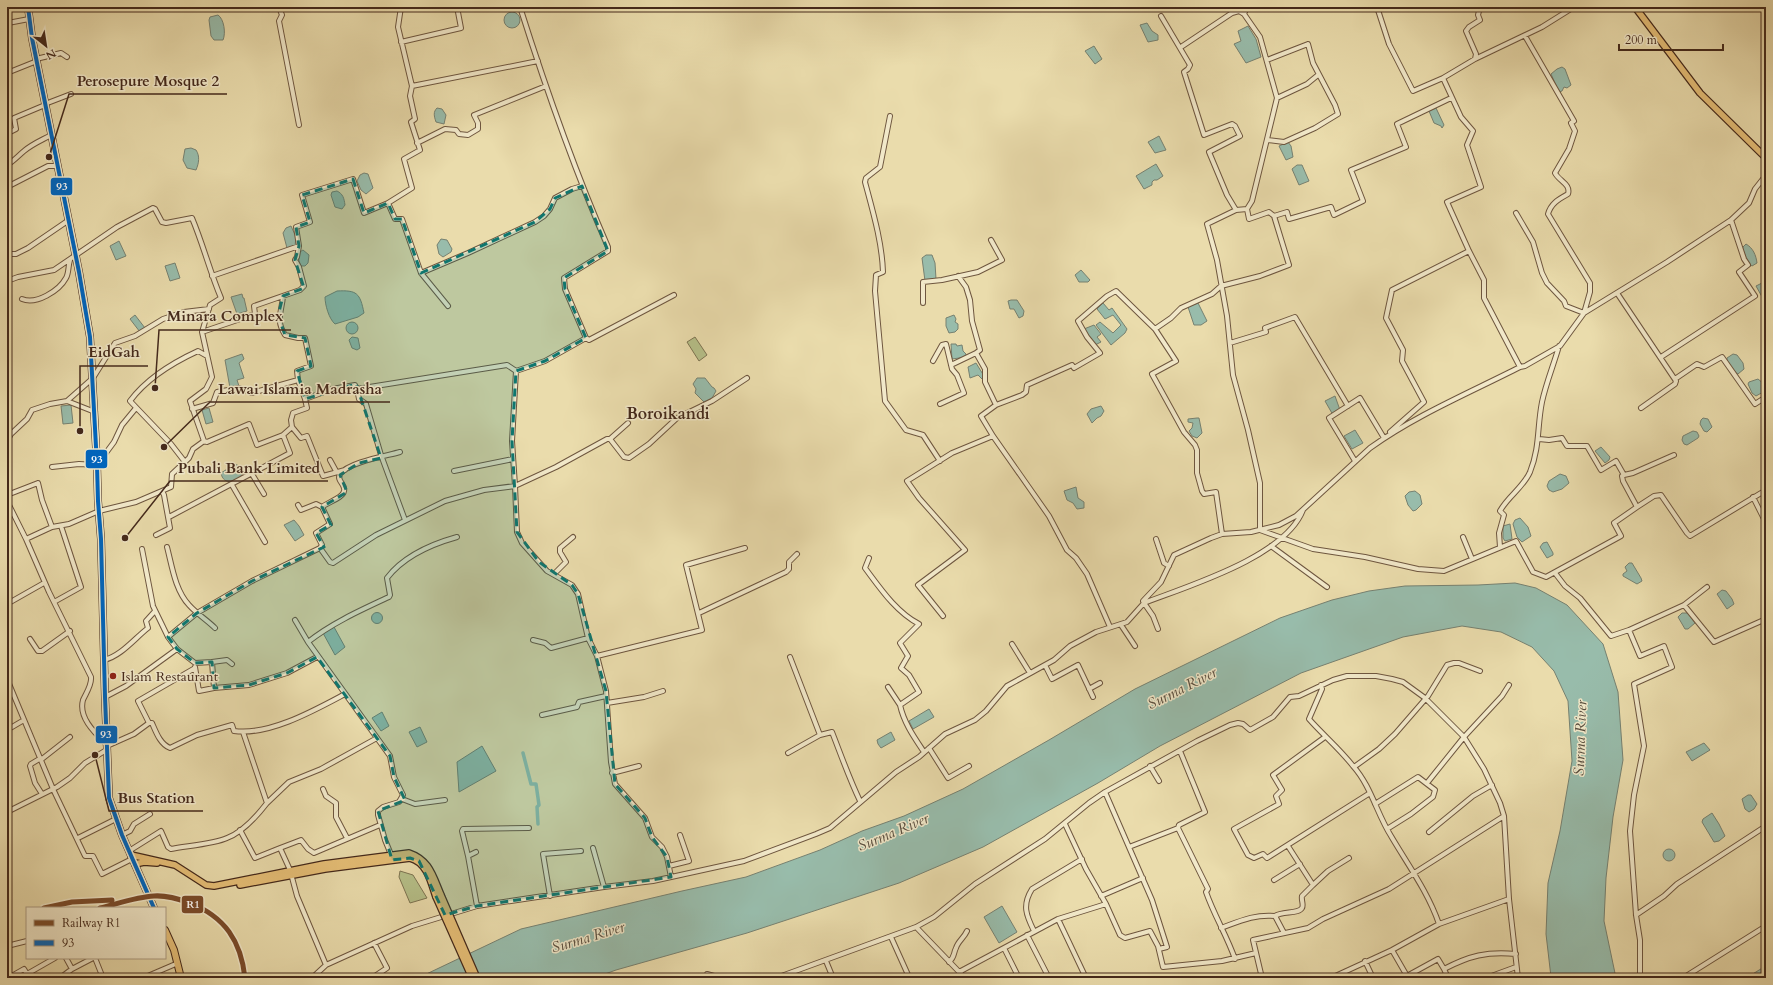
<svg xmlns="http://www.w3.org/2000/svg" width="1773" height="985" viewBox="0 0 1773 985" font-family="Cardo,serif">
	<style>
		.green { fill: #b6c089; stroke: #7d7452 }
		.water { fill: #98bcab; stroke: #768171 }
		.lines { fill: none; stroke-linecap: round; stroke-linejoin: round }
		.stream { stroke: #768171; stroke-width: 1 }
		.canal { stroke: #98bcab; stroke-width: 3.5 }
		.minor-casing { stroke: #6e563f; stroke-width: 6 }
		.major-casing { stroke: #44291b; stroke-width: 8 }
		.highway-casing { stroke: #44291b; stroke-width: 8 }
		.minor { stroke: #f1e8c9; stroke-width: 4 }
		.major { stroke: #e5be76; stroke-width: 5.5 }
		.highway { stroke: #e5be76; stroke-width: 6 }
		.major-bridge-casing { stroke: #44291b; stroke-width: 8; stroke-linecap: butt }
		.major-bridge { stroke: #e5be76; stroke-width: 5.5 }
		.bus-1-casing { stroke: #f1e8c9; stroke-width: 7 }
		.bus-1 { stroke: #0065bd; stroke-width: 4 }
		.rail-1-casing { stroke: #f1e8c9; stroke-width: 8 }
		.rail-1 { stroke: #7a4b2a; stroke-width: 5 }
		.marked { fill: #0f766e; fill-opacity: 0.2; stroke: #0f766e; stroke-width: 3; stroke-dasharray: 8 5; stroke-linejoin: round }
		.poi-dot { fill: #8f2418; stroke: #f1e8c9; stroke-width: 1.5 }
		.labels { text-anchor: middle; stroke-width: 3; stroke-linejoin: round; paint-order: stroke }
		.poi-label { font-size: 14px; fill: #44291b; stroke: #f1e8c9; text-anchor: start }
		.water-label { font-size: 15px; font-style: italic; fill: #594e3f; stroke: #f1e8c9 }
		.quarter-label { font-size: 16px; font-weight: bold; fill: #44291b; stroke: #f1e8c9 }
		.leader { fill: none; stroke: #44291b; stroke-width: 1.5 }
		.callout-dot { fill: #44291b; stroke: #f1e8c9; stroke-width: 1.5 }
		.callout-label { font-size: 15px; text-anchor: middle; font-weight: bold; fill: #44291b; stroke: #f1e8c9; stroke-width: 3; stroke-linejoin: round; paint-order: stroke }
		.line-badge { stroke: #f1e8c9; stroke-width: 1.5 }
		.badge-label { font-size: 11px; text-anchor: middle; font-weight: bold; fill: #fff }
	</style>
	<rect width="100%" height="100%" fill="#eadcac"/>
	<filter id="stains"><feTurbulence type="fractalNoise" baseFrequency=".005" numOctaves="4"/><feColorMatrix values="0 0 0 0 .2 0 0 0 0 .09 0 0 0 0 .02 0 0 0 .5 -.17"/></filter>
	<radialGradient id="worn" r=".72"><stop offset=".6" stop-color="#630" stop-opacity="0"/><stop offset="1" stop-color="#630" stop-opacity=".3"/></radialGradient>
	<path class="green" d="M695 337 707 355 699 361 687 342Z
		M400 871 413 875 427 898 410 903 399 877Z"/>
	<path class="water" d="M504 20a8 8 0 1 1 16 0a8 8 0 1 1-16 0Z
		M218 15C224 19 226 33 223 40H214L211 36 209 20 210 17Z
		M1147 23 1152 31 1158 35V40L1148 42 1140 25Z
		M1248 26 1256 39 1261 57 1246 63 1234 44 1241 41 1238 31Z
		M1094 46 1102 59 1095 64 1085 51Z
		M1562 67 1565 69 1571 85 1567 88 1564 87 1562 91 1559 92 1551 74 1557 69Z
		M437 108 442 109 446 115 444 124 436 122C434 116 433 112 437 108Z
		M1436 108 1444 125 1442 128 1441 126 1434 123 1429 111Z
		M1159 136 1166 150 1155 153 1148 142Z
		M1288 142 1291 146 1293 157 1286 160 1279 146Z
		M191 148 196 150C200 156 199 163 196 170L187 168 183 160 185 149Z
		M1156 164 1163 176 1157 180H1154L1152 182V185L1144 189 1136 176Z
		M1297 165H1302L1309 181 1299 185 1292 169Z
		M364 173 368 174 373 188 366 194 361 190 357 181 360 175Z
		M337 191C343 194 344 198 345 205L342 209 335 207 331 195 332 192Z
		M291 226 296 237 295 246 287 248 283 233 286 228Z
		M441 239 447 240 452 249 451 252 443 257 439 254 437 245Z
		M119 241 126 256 116 260 110 246Z
		M1746 244C1753 248 1756 255 1757 263L1752 266 1748 263 1743 249V247Z
		M303 250 309 255 308 263 305 266H301L299 261 298 253Z
		M926 255H932L935 263 936 279 925 281 922 258Z
		M175 263 180 278 170 281 165 266Z
		M1081 270 1090 280 1088 282H1079L1075 275Z
		M1764 282 1766 283V304L1756 286Z
		M337 291C357 290 360 293 364 313L358 317 335 324C329 319 325 305 325 297Z
		M242 294 243 298H244L247 311 237 314 231 297Z
		M1011 300H1017L1024 311 1023 316 1019 318 1014 309H1010L1008 301Z
		M1103 303 1109 310 1112 308 1127 329 1125 333 1111 345 1096 325 1100 322 1113 333 1121 325 1113 315 1105 319 1097 309Z
		M1198 303 1207 321 1201 325H1194L1188 307Z
		M135 315 145 328 140 332 130 319Z
		M954 315 956 319 955 322 958 324V329L955 332 949 333 946 326V318Z
		M346 328a6 6 0 1 1 12 0a6 6 0 1 1-12 0Z
		M1094 325 1101 334 1097 337 1101 342 1095 345 1084 329Z
		M352 337 358 338 360 348 357 350 352 348 349 340Z
		M951 344H956L957 346 962 345 963 351 966 354V357L952 359Z
		M242 354 244 359 239 363 244 378 237 380 239 386 230 388 225 360Z
		M1733 354 1737 355 1743 363 1744 369 1738 374 1736 373 1727 361V358Z
		M976 363 984 376 982 379 978 375 970 378 968 367Z
		M697 378H705L712 387 714 388 716 391 712 398 704 402 695 393 696 389 693 384Z
		M1758 379 1764 384 1765 391 1756 396 1752 393 1748 384 1749 382Z
		M1335 396 1340 410 1333 415 1325 401Z
		M71 405 73 423 63 424 61 406Z
		M1101 406 1104 411 1101 416 1097 418 1092 423 1087 414 1091 409Z
		M209 408 213 422 206 424 202 410Z
		M1197 418H1199L1202 433 1197 438 1192 436 1189 431 1192 428 1193 423 1188 422V419Z
		M1703 418 1708 419 1712 427 1707 432 1704 431 1700 424 1701 420Z
		M1355 430 1363 443 1352 449 1344 436Z
		M1693 431 1697 432 1699 436 1698 438 1687 445 1684 444 1682 440 1683 436Z
		M1601 447 1610 457 1609 460 1605 463 1595 451Z
		M235 464 241 467 243 473C238 483 223 486 221 473Z
		M1560 474 1566 476 1569 483 1562 489 1553 492 1549 490 1547 486 1549 481Z
		M1076 487 1078 498 1084 502V508L1077 509 1073 503 1067 500 1064 491Z
		M1415 491 1420 495 1422 504 1416 510 1413 511 1408 505 1405 496 1409 492Z
		M1520 518 1528 527 1531 536 1522 542 1517 537 1513 524 1515 520Z
		M294 520 299 526 304 535 295 541 284 525Z
		M1510 524 1512 539 1505 541 1503 538V526Z
		M1547 542 1553 553V555L1547 558 1540 547 1543 543Z
		M1629 563H1632L1641 578 1642 581 1637 584 1623 576V574L1627 571 1625 567Z
		M1515 583 1536 588 1567 605 1603 644 1618 692 1623 760 1613 817 1606 878 1604 921 1616 978 1551 977 1546 934 1548 883 1560 831 1572 761 1568 701 1554 671 1532 647 1501 632 1462 626 1403 637 1301 673 1160 746 1098 783 983 847 899 883 747 933 616 970 594 978H418L521 929 682 891 746 877 820 850 862 831 904 816 963 789 1049 740 1135 689 1280 618 1332 600 1369 591 1405 586 1478 585Z
		M1722 590 1726 591 1732 599 1734 604 1727 609 1717 594Z
		M371.5 618a5.5 5.5 0 1 1 11 0a5.5 5.5 0 1 1-11 0Z
		M1682 613H1688L1695 623 1688 629H1685L1678 617Z
		M334 627 345 647 335 655 323 633Z
		M929 709 934 717 913 729 909 721Z
		M382 712 389 726 381 731 372 718Z
		M420 727 427 742 417 747 409 732Z
		M891 732 895 740 881 748 878 744 877 740Z
		M1704 743 1710 750 1692 761 1686 752Z
		M482 746 496 771 459 792 457 762Z
		M1748 795H1751L1757 804 1754 809 1749 812 1745 809 1742 799Z
		M1712 813 1719 824 1725 836 1719 841 1714 842 1702 822 1703 819Z
		M1663 855a6 6 0 1 1 12 0a6 6 0 1 1-12 0Z
		M1002 906 1017 932 999 943 984 917Z
		M1764 967 1766 978H1753L1751 975Z"/>
	<g class="lines">
		<path class="stream" d="M7 560 10 564"/>
		<path class="canal" d="M523 753 531 784H536L539 805 537 807 538 824"/>
		<g class="minor-casing">
			<path id="minor" d="M279 7 282 15 279 21 299 125
				M401 7 398 27 412 86 410 96 415 119 411 122 420 150 404 159 412 188 388 203 395 219H402L421 273 448 306
				M520 7C546 89 574 169 608 247V251L564 278 565 289 586 338
				M1377 7 1389 44 1413 91 1443 78 1475 59 1542 27 1574 7
				M1244 14 1247 7
				M1161 16 1190 65 1188 69 1184 72 1204 135 1232 124 1235 126 1240 136 1209 152 1227 195 1236 210
				M8 23 29 19
				M401 42 461 28 457 7
				M1181 47 1232 13 1239 11 1244 14 1260 37 1277 98 1252 201 1247 209 1236 210 1207 224 1217 260 1227 316 1233 375 1248 430 1260 483V530L1313 549 1365 557 1418 569 1444 571 1516 541 1533 572 1546 577 1621 536 1614 523 1637 507 1623 481 1622 476 1624 475 1616 461 1601 470 1587 446H1567L1562 438 1549 440 1539 439
				M36 59 61 53 67 57
				M1475 59 1476 54 1466 31 1469 27 1480 20 1478 15 1480 7
				M7 73 37 61
				M1443 78 1461 117 1473 131 1467 145 1481 187 1447 202 1469 251 1484 280V298L1520 367
				M412 86 538 61
				M1277 98 1307 84 1318 75
				M45 104 71 94
				M890 116 880 167 866 178 865 182C873 212 882 242 883 272L876 275 875 291 885 401 906 430 923 435 940 461
				M8 133 16 129 14 118 45 105
				M1267 140 1284 142 1315 128 1338 114 1335 105 1313 63 1308 44 1267 60
				M417 143 445 129 456 130 459 134 468 135 478 129V123L474 115 546 86
				M7 165C14 161 18 156 24 151 32 144 42 140 51 135
				M7 187 48 166H57
				M1247 209 1249 219 1269 212 1274 216 1287 212 1289 219 1331 207 1334 215 1363 201 1351 170 1406 147 1397 124 1451 98
				M1516 213 1533 242 1542 273 1547 283 1564 301 1566 306 1584 313 1590 292V283L1548 214C1551 203 1559 199 1568 194 1571 184 1559 181 1555 173L1569 149 1575 131 1571 123 1574 121 1525 36
				M7 254H16L28 248 69 220
				M421 273 468 253 535 222 544 216 550 209 555 198 572 189 582 186
				M212 276 299 246 296 227 310 222 302 195 353 179 364 213 388 203
				M958 276 966 287 970 300 972 321 980 350 976 353 985 369V382L996 405
				M7 281 18 277 54 270 117 227 153 208 155 209 162 222 166 223 192 218C203 244 210 272 221 298L210 305 202 332 212 377 206 389 190 401 204 441 193 449 189 458 172 474 171 487 136 502 99 511 69 524 52 527 42 500 38 483 7 495
				M1617 293 1676 381 1675 384 1641 408
				M22 299C36 305 59 291 66 278 69 273 68 266 70 260
				M923 303V282L942 280 978 272 1002 260 991 240
				M1155 329 1171 318 1181 308 1212 294 1221 286 1260 276 1289 265 1274 216
				M202 332 255 314 254 306 300 290 304 286 299 267 295 260 297 257 299 246
				M1230 343 1266 332 1265 328 1295 317 1348 406
				M1661 357 1755 296 1739 272 1748 265 1744 259 1731 220
				M933 361 942 345 946 344 952 369 957 375 964 393 940 404
				M951 365 976 353
				M516 371 512 441 515 486 556 467 607 439H610L624 457 629 458 649 444 677 418 712 401 747 378
				M516 371 545 361 586 338 589 340 674 295
				M1675 379 1697 364 1704 367 1722 357 1755 404 1766 397
				M357 389 359 399 366 404 381 455 405 520
				M305 399 332 389 355 385 357 389 507 365 516 371
				M67 401 95 412
				M192 409 213 403 217 392 239 388 252 393 298 380 297 371 311 366 305 338H298L285 335C275 319 282 312 283 296
				M292 427 301 438 307 436 323 476 345 470
				M1390 432 1424 402 1402 361 1403 350 1386 318 1392 290 1469 251
				M610 439 628 423
				M7 441 11 434 27 419 32 410 50 404 67 401 93 378 115 343 135 336 163 319 184 312 209 309
				M204 441 207 442 249 424 257 445 283 435
				M330 460 336 471
				M1355 461 1329 418 1360 398 1384 438 1385 437
				M185 462 171 444 130 401C147 378 172 363 198 351L207 356
				M52 467 79 464 97 465 114 442 122 425 136 408
				M454 471 513 459
				M252 474 264 494
				M1624 475 1633 473 1674 455
				M232 485 265 542
				M1753 497 1766 523
				M7 501 26 539 52 527
				M298 505 301 510 316 504 322 507
				M1637 507 1654 496 1661 495 1687 533 1690 536 1766 490
				M169 517 290 453 283 435 292 427 291 420 293 413 307 408 305 399 298 380
				M156 535 170 528 164 495 162 491
				M1463 537 1472 559
				M26 539 49 592 91 677C92 685 86 693 83 700 78 718 96 734 107 745
				M1156 539 1164 563 1169 566
				M1271 546 1327 587
				M167 547C172 566 175 590 189 605 197 614 207 620 215 628
				M1500 547 1499 533 1504 515 1500 511C1508 496 1523 488 1530 472 1540 447 1537 427 1542 402 1546 383 1554 364 1559 346
				M320 548 322 545 316 533 330 524 322 507C328 502 343 498 344 491 346 484 336 481 340 474 349 462 386 456 400 452
				M142 549 153 606 168 637
				M869 558 865 568C880 588 896 612 919 624L900 643 908 656 901 668 909 675 919 692 900 705C904 723 914 737 924 752
				M1555 573 1565 586 1580 598 1611 636 1629 630 1640 656 1664 646 1672 667 1634 684 1644 746 1634 795 1630 831 1636 915 1640 940V973L1643 978
				M554 574 566 562 560 552V548L573 537
				M54 602 81 587 61 526
				M7 604 44 583
				M1684 605 1714 642 1766 619
				M699 613 786 572 789 569V562L797 554
				M943 616 918 585 965 550 919 498 907 481 952 453 993 436
				M295 620 308 642
				M1121 625 1135 646
				M1110 627 1087 574 1076 558 1067 550 1049 516 993 436 981 416 996 405 1022 395 1026 392 1027 385 1072 365 1074 368 1100 353 1087 337 1078 321 1107 296 1116 291 1155 329 1176 361 1152 374 1184 432 1195 445 1197 450V473L1202 491 1204 494 1216 492 1222 534
				M1158 629 1153 616 1144 603C1188 586 1285 557 1303 510
				M1629 630 1684 605 1707 587
				M30 639 38 651H42L70 631
				M533 640 545 643 551 648 588 638
				M1012 644 1030 673
				M177 649 195 663 212 662 214 688 249 685 287 673 317 657
				M597 656 702 630 686 565 745 548
				M790 657 820 735
				M104 660C121 656 134 639 148 628L146 621 155 611
				M212 662 227 660 232 664
				M1045 665 1052 679 1078 665 1093 697
				M195 667 199 691 214 688
				M7 679 53 789 85 856H93L102 874 132 859
				M1321 685 1322 689 1309 719C1323 735 1340 749 1353 766 1371 786 1377 814 1391 836 1408 865 1428 892 1439 924
				M888 687 900 705
				M1089 689 1100 683
				M105 697 126 686 177 649 168 637 197 613 252 581 320 548 330 562 333 563 376 535 445 501 484 490 515 486 517 532 522 543 547 571 572 585 578 594 588 638 597 656 606 691 611 762 615 784 645 818 652 837 662 847 667 857 671 877
				M607 703 644 697 663 691
				M542 715 577 707 579 702 606 696
				M149 723 138 701 195 668
				M7 730 24 720
				M243 732 267 803 289 782 321 769 377 738
				M1325 737 1273 775 1282 790 1276 796 1279 804 1234 829 1248 855 1254 858 1263 854 1267 858 1370 793
				M107 746 134 734 149 723H152C156 732 160 744 170 748L197 735 232 725 234 731C269 736 315 710 345 694
				M929 748 948 778 969 766
				M788 753 820 735 832 732C841 755 849 778 860 801
				M41 758 31 764 30 766 35 783 42 794
				M42 759 70 737
				M1150 766 1159 781
				M1354 767 1379 749 1395 734 1428 696 1447 665 1454 663H1459L1480 671
				M612 773 639 766
				M1427 783 1464 737 1502 696 1509 685
				M323 789 326 796 336 803V817L347 838
				M1105 792 1152 900 1167 947 1159 949
				M402 799 415 804 445 800
				M1375 804 1418 777 1435 790 1433 797 1411 814 1387 829
				M7 812 57 787 70 778 85 763 108 749
				M1065 824 1086 869 1106 904 1120 935 1125 938 1150 931 1158 946 1163 967 1222 961 1256 953
				M1178 828 1179 825 1205 812 1180 751
				M240 830 255 858 280 848
				M1429 832 1473 796 1492 785
				M122 835 130 831 134 824 150 814
				M78 838 116 819
				M1288 846 1313 885 1328 871 1349 858
				M1129 847 1178 828 1208 889 1206 892C1214 915 1227 936 1235 959
				M593 848 604 887
				M129 851 161 831 168 847 171 849C186 846 214 844 227 838 243 832 257 816 267 803
				M468 856 476 852
				M392 857 385 840 378 815V811L383 807 399 802 403 795 394 777 390 756 308 642C332 623 361 610 389 597L390 595 387 578C403 557 432 544 457 537
				M669 866 689 861 680 835
				M1274 880 1300 864
				M550 896 543 854 581 851
				M1101 896 1143 878
				M477 906 468 856 462 831 463 829 529 828
				M1636 915 1664 896 1677 884 1766 826
				M1275 916C1282 911 1299 914 1302 908 1304 905 1301 900 1302 896L1313 885
				M1058 919 1086 978
				M916 927 934 917 975 884 1045 839 1089 803 1105 792 1197 741 1230 725 1238 723 1243 724 1250 730 1273 717 1290 697 1299 696 1333 680 1347 676H1376L1392 679 1403 682 1425 698 1464 737 1484 769 1500 803 1504 816 1509 899 1518 978
				M1221 928C1240 921 1255 914 1275 916L1284 933
				M1034 931C1026 915 1022 905 1032 889L1082 859
				M1027 935 1049 978
				M891 937 909 977
				M374 943 387 968 375 976
				M7 946 27 941
				M1004 948 1019 978
				M1392 950 1407 976 1438 959 1444 969C1469 956 1487 951 1516 954
				M66 958 72 969
				M95 958 103 978
				M826 961 833 978
				M1365 961 1373 978
				M949 962C955 957 953 954 956 948 958 941 964 938 967 931
				M326 965 297 896 290 870 280 848 301 840 308 849 314 853 380 825
				M1444 969 1448 978
				M959 972 1058 919 1106 904
				M707 974 714 976V978
				M8 978 24 969 27 974 55 958
				M60 978 72 969 93 958
				M143 978 178 963
				M312 978 326 965 412 926 477 906 604 887 653 881 744 861 816 834 830 828 896 772 919 757 945 734 975 720 986 711 1007 686 1054 660 1070 646 1096 632 1127 622 1144 603 1143 601 1161 582 1174 555 1211 538 1222 534 1251 532 1279 525 1296 516 1370 448C1416 415 1469 393 1520 367L1525 366 1560 346 1584 313 1667 262 1731 220 1749 203 1755 189 1766 175
				M776 978 916 927 965 978
				M1262 978 1253 940 1308 928 1323 919 1389 889 1504 816
				M1331 978 1392 950 1439 924 1509 899
				M1486 978 1516 967
				M1683 978 1766 926"/>
		</g>
		<g class="major-casing">
			<path id="major" d="M1635 7 1700 93 1766 158
				M131 855 175 865 206 885 214 886 324 864 409 853C430 860 433 877 441 895
				M135 864 144 862 157 863
				M240 885 325 869 410 858C427 862 431 882 436 897"/>
		</g>
		<g class="highway-casing">
			<path id="highway" d="M28 7 32 38 79 272 90 337 97 465 98 501 101 539 105 697 109 798 122 835 154 908
				M165 930 174 950 181 978"/>
		</g>
		<use href="#minor" class="minor"/>
		<use href="#major" class="major"/>
		<use href="#highway" class="highway"/>
		<g class="major-bridge-casing">
			<path id="major-bridge" d="M441 895 477 978
				M436 897 472 978"/>
		</g>
		<use href="#major-bridge" class="major-bridge"/>
		<g class="bus-1-casing">
			<path id="bus-1" d="M28 7 32 38 79 272 90 337 97 465 98 501 101 539 105 697 109 798 122 835 154 908"/>
		</g>
		<use href="#bus-1" class="bus-1"/>
		<g class="rail-1-casing">
			<path id="rail-1" d="M44 908 72 902 112 900
				M100 908C117 904 136 897 154 896 167 895 179 899 190 903 225 917 241 941 245 978"/>
		</g>
		<use href="#rail-1" class="rail-1"/>
	</g>
	<path class="marked" d="M353 179 364 213 388 203 395 219H402L421 273 535 222 550 209 555 198 582 186 608 251 564 278 565 289 586 338 545 361 516 371 512 441 517 532 539 562 572 585 578 594 606 691 615 784 645 818 652 837 667 857 671 877 477 906 445 915 419 861 410 858 392 860 378 811 405 800 394 777 390 756 317 657 287 673 249 685 214 688 212 662 195 663 177 649 168 637 197 613 252 581 324 547 316 533 331 525 322 507 347 492 340 475 359 463 381 458 356 384 305 399 297 371 311 366 305 338 285 335 278 316 283 296 304 288 295 260 299 246 296 227 310 222 302 195Z"/>
	<circle class="poi-dot" cx="113" cy="676" r="4"/>
	<g class="labels">
		<g class="poi-label">
			<text x="121" y="681">Islam Restaurant</text>
		</g>
		<g class="water-label">
			<text transform="translate(1182 688) rotate(-27)" y="5">Surma River</text>
			<text transform="translate(1580 738) rotate(-88)" y="5">Surma River</text>
			<text transform="translate(893 832) rotate(-23)" y="5">Surma River</text>
			<text transform="translate(588 937) rotate(-17)" y="5">Surma River</text>
		</g>
		<g class="quarter-label">
			<text x="668" y="419">Boroikandi</text>
		</g>
	</g>
	<path class="leader" d="M49 157L69 94H227M155 388L159 330H291M80 431L80 366H148M164 447L210 402H390M125 538L170 481H328M95 755L109 811H203"/>
	<g class="callout-dot">
		<circle cx="49" cy="157" r="4"/>
		<circle cx="155" cy="388" r="4"/>
		<circle cx="80" cy="431" r="4"/>
		<circle cx="164" cy="447" r="4"/>
		<circle cx="125" cy="538" r="4"/>
		<circle cx="95" cy="755" r="4"/>
	</g>
	<g class="callout-label">
		<text x="148" y="86">Perosepure Mosque 2</text>
		<text x="225" y="321">Minara Complex</text>
		<text x="114" y="357">EidGah</text>
		<text x="300" y="394">Lawai Islamia Madrasha</text>
		<text x="249" y="473">Pubali Bank Limited</text>
		<text x="156" y="803">Bus Station</text>
	</g>
	<g class="line-badge">
		<rect x="50" y="177" width="23" height="19" rx="4" fill="#0065bd"/>
		<rect x="85" y="449" width="23" height="20" rx="4" fill="#0065bd"/>
		<rect x="95" y="725" width="23" height="19" rx="4" fill="#0065bd"/>
		<rect x="181" y="895" width="23" height="19" rx="4" fill="#7a4b2a"/>
	</g>
	<g class="badge-label">
		<text x="62" y="190">93</text>
		<text x="97" y="463">93</text>
		<text x="106" y="738">93</text>
		<text x="193" y="908">R1</text>
	</g>
	<rect width="1773" height="985" fill="none" stroke="#eadcac" stroke-width="24"/>
	<rect x="8" y="8" width="1757" height="969" fill="none" stroke="#44291b" stroke-width="2"/>
	<rect x="12" y="12" width="1749" height="961" fill="none" stroke="#44291b"/>
	<rect x="26" y="907" width="140" height="52" fill="#f1e8c9" stroke="#ac9c83"/>
	<rect x="34" y="920" width="20" height="6" fill="#7a4b2a" stroke="#ac9c83"/>
	<text x="62" y="927" font-size="12" fill="#44291b">Railway R1</text>
	<rect x="34" y="940" width="20" height="6" fill="#0065bd" stroke="#ac9c83"/>
	<text x="62" y="947" font-size="12" fill="#44291b">93</text>
	<g transform="translate(46 46) rotate(150)" stroke="#f1e8c9" stroke-width="3" paint-order="stroke">
	<path d="M0-3L7 15L0 10L-7 15Z" fill="#44291b"/>
	<text y="-6" font-size="11" font-weight="bold" text-anchor="middle" fill="#44291b">N</text>
	</g>
	<path d="M1619 44v6h104v-6" fill="none" stroke="#44291b" stroke-width="2"/>
	<text x="1625" y="44" font-size="12" fill="#44291b" stroke="#f1e8c9" stroke-width="3" paint-order="stroke">200 m</text>
	<rect width="100%" height="100%" filter="url(#stains)"/>
	<rect width="100%" height="100%" fill="url(#worn)"/>
</svg>
